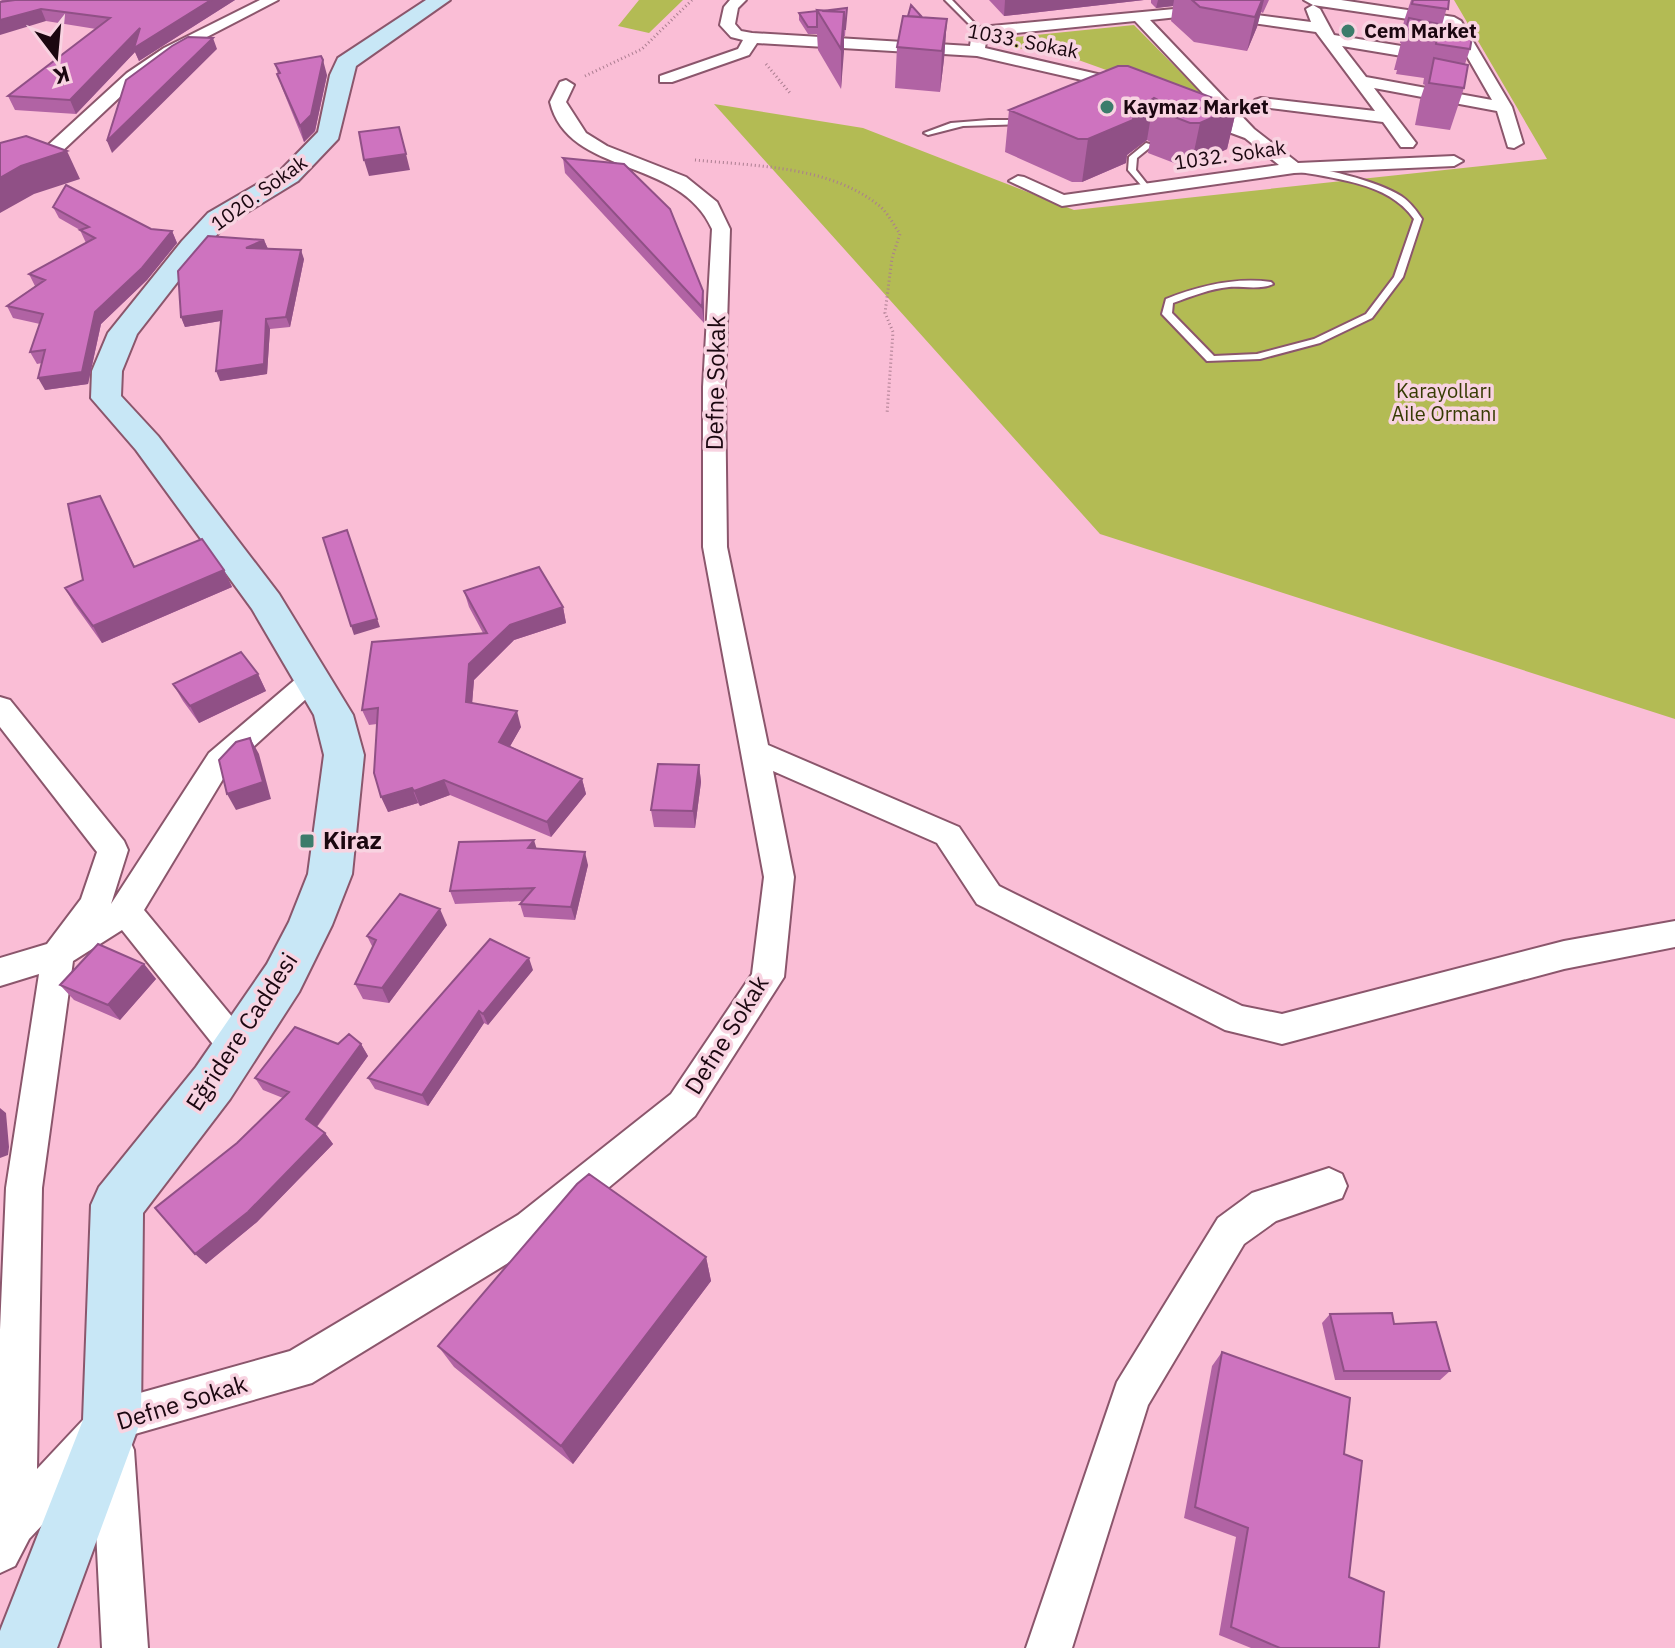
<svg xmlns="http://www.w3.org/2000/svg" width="1675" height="1648" viewBox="0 0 1675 1648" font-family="'IBM Plex Sans',sans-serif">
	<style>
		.green { fill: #b3bb54 }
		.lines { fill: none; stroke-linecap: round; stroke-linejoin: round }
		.lane-casing { stroke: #8b566c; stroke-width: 4 }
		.street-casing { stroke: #8b566c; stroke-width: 4 }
		.secondary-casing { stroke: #8b566c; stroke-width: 4 }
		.path { stroke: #ab7d90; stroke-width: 3; stroke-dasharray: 1 3; stroke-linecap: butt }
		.lane { fill: #fff; fill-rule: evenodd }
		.street { fill: #fff; fill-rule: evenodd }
		.secondary { fill: #c8e7f6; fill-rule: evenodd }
		.wall { fill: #b163a4 }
		.shaded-wall { fill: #905086 }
		.building { fill: #ce73bf; stroke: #905086; stroke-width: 2 }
		.poi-dot { fill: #3c7c6b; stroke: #f8d3e1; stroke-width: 3 }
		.labels { text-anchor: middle; stroke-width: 7; stroke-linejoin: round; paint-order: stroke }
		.far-poi-label { font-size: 20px; font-weight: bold; fill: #1b0710; stroke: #f8d3e1; text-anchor: start }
		.far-street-label { font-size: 20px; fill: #1b0710; stroke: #f8d3e1 }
		.far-park-label { font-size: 20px; fill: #373b04; stroke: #f8d3e1 }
		.street-label { font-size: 24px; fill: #1b0710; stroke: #f8d3e1 }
		.poi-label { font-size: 24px; font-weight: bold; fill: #1b0710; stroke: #f8d3e1; text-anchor: start }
	</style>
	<rect width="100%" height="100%" fill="#fabed6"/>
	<path class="green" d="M639 0H683L649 33 618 26Z
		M1454 0H1675V719L1100 534 714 104 863 128 1074 210 1547 159Z
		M1134 25 1218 110 1070 57 1006 46 1005 38Z"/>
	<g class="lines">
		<g class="lane-casing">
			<path id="lane" d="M945 0H952L982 31V33H978Z
				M989 120H1026L1030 122 1026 124 963 126 928 135 924 133 951 123Z
				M1146 143 1153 145 1137 158 1136 170 1151 189 1147 192 1128 170 1129 157Z
				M1291 166C1318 166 1378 181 1401 196 1410 202 1416 210 1422 219L1403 277 1372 318 1320 343 1260 359 1207 361 1162 314 1166 299C1199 286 1235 277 1271 282L1273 284C1261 290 1242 286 1229 287 1210 289 1192 296 1173 303L1172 313 1214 356 1257 354 1314 339 1366 314 1394 277 1414 219C1388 181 1332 179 1291 170Z"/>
		</g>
		<g class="street-casing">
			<path id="street" d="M260 0H278L174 54 139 79 58 155 0 171V160L46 147 127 73 164 48Z
				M730 0H746L738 8 735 24 741 31 752 33 970 46 972 32 980 27 1196 7 1311 22 1306 9 1313 5 1304 0H1341L1454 17 1461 21 1512 107 1523 143 1514 148 1508 147 1497 111 1374 88 1416 143 1413 147H1401L1383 122 1255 106 1253 103 1255 100 1261 98 1375 111 1316 32 1196 15 1150 20 1254 129 1298 163 1454 156 1463 161 1454 166 1294 173 1062 206 1009 181 1018 176 1024 177 1064 195 1279 165 1245 138 1188 117 1186 113 1194 108 1228 120 1135 21 987 36 985 48 1106 76 1136 87V93L1130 95 1095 83 977 56 757 43 749 55 672 82H660V76L738 49 743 40 731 37 720 25 724 7ZM1313 5 1449 25 1492 100 1366 77 1342 46 1438 62 1446 57 1438 52 1334 35 1320 9Z
				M566 80 574 85 566 102 586 133 607 146 686 177 717 202 730 229 725 387 727 547 768 745 959 827 999 886 1242 1006 1282 1014 1564 941 1675 921V947L1564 969 1282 1044 1225 1030 977 904 937 843 773 771 794 877 784 977 695 1116 544 1241 312 1383 128 1436 134 1450 148 1648H102L93 1471 29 1539 15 1566 0 1573V1330L6 1188 39 974 0 986V958L47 944 81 899 97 852 0 727V697L10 700 124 841 128 850 111 904 209 753 304 672 314 669 324 672 328 679 229 769 144 910 248 1036 253 1047 248 1058 236 1062 224 1058 122 930 73 961 42 1188 37 1469 97 1405 290 1351 518 1215 671 1094 752 974 764 877 703 547V387L712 229C680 156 568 177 550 102L560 82Z
				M1329 1168 1342 1174 1347 1186 1342 1198 1276 1221 1244 1244 1148 1405 1072 1648H1026L1117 1382 1218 1218 1252 1193Z"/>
		</g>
		<g class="secondary-casing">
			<path id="secondary" d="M426 0H450L356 66 338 139 298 181 226 225 200 253 137 334 122 371 121 396 158 436 279 594 353 715 364 755 352 874 332 925 299 992 230 1099 143 1213 141 1420 57 1648H0V1631L83 1420 91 1205 99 1187 196 1067 267 964 289 922 308 874 324 755 314 715 252 609 136 450 91 398 92 371 108 333 182 241 208 213 280 171 318 132 330 75 338 58Z"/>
		</g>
		<path class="path" d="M766 64 790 93
			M585 76 642 49 692 0
			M695 160C755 166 828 166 877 204 887 211 893 224 900 234L892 258 885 313 893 332 887 414"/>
		<use href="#lane" class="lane"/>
		<use href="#street" class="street"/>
		<use href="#secondary" class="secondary"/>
	</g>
	<path class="wall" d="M0 0H235L139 61 135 52 76 114 15 110 8 96 96 29 46 21Z
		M989 0H1144L1004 16Z
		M1151 0H1269L1263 13 1261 12 1257 27 1247 51 1194 42 1171 21 1173 6 1156 8 1151 3Z
		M1411 0H1449L1442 25 1470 49 1465 64 1464 88 1450 130 1415 125 1420 100 1425 85 1423 84 1424 78 1396 74 1397 70H1394L1401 43H1400L1404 21Z
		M847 8 845 36H844L841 89 818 50 817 34H808L799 20V13Z
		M922 17 947 19 944 59 940 92 895 88 897 47Z
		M275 64 327 75 315 131 304 142 282 88Z
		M1118 66 1237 107 1227 149 1191 166H1182L1148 153 1150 142 1147 140 1127 155 1126 163 1082 182H1072L1005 152 1009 110Z
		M563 158 703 291 704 308V323L565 173Z
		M53 207 151 229 172 231 177 243 147 280 101 324 88 384 45 390 42 363 37 364 30 352 40 324 13 318 7 306 35 286 29 274 86 243 80 230 59 218Z
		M264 240 268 249 304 259 290 327 270 329 267 374 220 381 221 321 185 327 181 317Z
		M100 496 135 567 224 570 232 587 102 643 74 604 65 588 83 580Z
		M464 591 563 607 566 623 514 640 474 680 472 703 521 727 510 746 582 779 586 794 551 837 450 795 420 806 418 803 388 812 377 724 369 725 362 710 483 633 469 607Z
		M258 674 266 691 199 723 183 701 173 684Z
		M699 765 701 782 695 828 654 827 651 810Z
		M537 849 588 865 575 920 524 917 520 904 522 901 455 904 450 891Z
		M447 925 389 1003 363 999 355 984 373 948 367 936Z
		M144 964 156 979 120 1020 74 1000 60 985Z
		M533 970 488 1025 484 1023 428 1106 375 1089 368 1078Z
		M338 1044H361L368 1056 317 1127 325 1133 333 1144 257 1222 206 1264 237 1143 283 1098 263 1090 255 1078Z
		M706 1257 711 1281 573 1464 454 1367 438 1346Z
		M1330 1314 1394 1324 1450 1371 1440 1380H1335L1322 1323Z
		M1222 1352 1344 1454 1349 1577 1379 1648H1251L1219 1635 1236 1537 1184 1518 1212 1366Z"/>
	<path class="shaded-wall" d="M211 0H235L139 61 135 52 76 114 70 100 140 28Z
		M1005 0H1144L1004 16Z
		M1158 0H1174L1173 6 1156 8Z
		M1262 0H1264L1257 27 1247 51 1255 17Z
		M41 9 46 21 0 35V20Z
		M844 12V52L841 89V49Z
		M947 19 944 59 940 92 942 51Z
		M213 38 217 49 112 153 107 141Z
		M323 60 327 75 315 131 304 142 300 126Z
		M1154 98 1147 140 1127 155 1126 163 1082 182 1088 139Z
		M1237 107 1227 149 1191 166 1200 123Z
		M67 151 80 179 34 194 0 213V178L21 166Z
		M406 154 410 170 369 176 364 160Z
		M172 231 177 243 147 280 101 324 88 384 45 390 38 378 95 312Z
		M264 240 268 249 246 248Z
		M301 250 304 259 290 327 286 317Z
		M703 291 704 308V323L702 307Z
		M222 311 226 320 185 327 181 317Z
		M266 319 270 329 267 374 220 381 216 371Z
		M350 539 380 627 354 635 351 626Z
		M224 570 232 587 102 643 93 626Z
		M563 607 566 623 514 640 474 680 471 717 466 702 469 664 510 625Z
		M258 674 266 691 199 723 190 706Z
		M517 711 521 727 504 757 499 742Z
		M250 738 259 754 271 799 236 810 227 794Z
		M699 765 701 782 695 828 693 811Z
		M582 779 586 794 551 837 547 822Z
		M444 780 450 795 420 806 414 791Z
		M412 788 418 803 388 812 381 797Z
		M534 840 538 853 528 848Z
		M585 852 588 865 575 920 571 907Z
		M440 909 447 925 389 1003 382 988Z
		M529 958 533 970 488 1025 483 1014Z
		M144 964 156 979 120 1020 108 1005Z
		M479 1011 484 1023 428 1106 422 1095Z
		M361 1044 368 1056 314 1130 306 1119Z
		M0 1108 6 1113 9 1147 8 1155 0 1158Z
		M325 1133 333 1144 257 1222 206 1264 195 1254Z
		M706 1257 711 1281 573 1464 561 1446Z"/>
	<path class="building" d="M15 0H211L134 48 140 28 70 100 8 96 110 18 41 9 0 20V2Z
		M1192 0H1262L1255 17 1200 7Z
		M1413 0H1449L1448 9 1412 4Z
		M911 5 922 17 908 16Z
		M847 8 845 29H844V12L822 11Z
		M817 10 844 12 841 49Z
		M817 11V27H808L799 13Z
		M903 16 947 19 942 51 897 47Z
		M1409 18 1473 31 1470 49 1436 44 1437 37 1409 33 1410 30 1406 29Z
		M188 37 213 38 107 141 126 80 172 46Z
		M321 56 323 60 311 115 300 126 277 74 280 73 275 64Z
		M1434 58 1468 65 1464 88 1429 83Z
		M1118 66H1128L1237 107 1200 123H1190L1156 110 1164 103 1154 98 1134 112 1133 120 1088 139H1078L1009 110Z
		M399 127 406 154 364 160 359 132Z
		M26 136 67 151 21 166 0 178V143Z
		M563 158 624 164 670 209 703 291 702 307Z
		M66 185 151 229 172 231 142 268 95 312 82 372 38 378 45 350 30 352 43 314 7 306 45 280 29 274 95 238 80 230 89 227 53 207Z
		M208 236 264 240 246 248 301 250 286 317 266 319 264 364 216 371 222 311 181 317 178 271Z
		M100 496 134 567 202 539 224 570 93 626 65 588 83 580 68 504Z
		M347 530 377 619 351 626 323 538Z
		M539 567 563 607 510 625 469 664 466 702 517 711 499 742 582 779 547 822 444 780 414 791 412 788 381 797 374 773 378 708 362 710 372 642 487 633 464 591Z
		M241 652 258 674 190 706 173 684Z
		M250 738 263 782 227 794 219 760 236 742Z
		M658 764 699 765 693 811 651 810Z
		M534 840 528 848 585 852 571 907 520 904 534 888 450 891 459 842Z
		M400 894 440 909 382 988 355 984 376 940 367 936Z
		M490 939 529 958 483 1014 479 1011 422 1095 368 1078Z
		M98 944 144 964 108 1005 60 985Z
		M295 1027 338 1044 349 1034 361 1044 306 1119 325 1133 248 1212 195 1254 155 1208 237 1143 289 1092 255 1078Z
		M589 1174 706 1257 561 1446 438 1346 577 1184Z
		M1392 1313 1394 1324 1436 1322 1450 1371H1344L1330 1314Z
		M1222 1352 1350 1398 1344 1454 1362 1461 1349 1577 1384 1592 1379 1648H1280L1231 1627 1248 1528 1195 1507Z"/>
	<g class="poi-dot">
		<circle cx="1348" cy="31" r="8"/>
		<circle cx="1107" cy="107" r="8"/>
		<rect x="299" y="833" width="16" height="16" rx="4"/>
	</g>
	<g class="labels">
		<g class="far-poi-label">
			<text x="1364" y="38">Cem Market</text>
			<text x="1123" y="114">Kaymaz Market</text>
		</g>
		<g class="far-street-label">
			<text transform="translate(1023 41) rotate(11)" y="7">1033. Sokak</text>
			<text transform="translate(1230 155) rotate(-8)" y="7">1032. Sokak</text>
			<text transform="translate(259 193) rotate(-36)" y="7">1020. Sokak</text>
		</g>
		<g class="far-park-label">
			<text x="1444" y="398">Karayolları<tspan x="1444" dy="23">Aile Ormanı</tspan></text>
		</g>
		<g class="street-label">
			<text transform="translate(716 383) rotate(-89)" y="8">Defne Sokak</text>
			<text transform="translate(242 1032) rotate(-57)" y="8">Eğridere Caddesi</text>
			<text transform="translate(727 1035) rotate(-58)" y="8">Defne Sokak</text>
			<text transform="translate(182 1403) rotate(-17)" y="8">Defne Sokak</text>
		</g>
		<g class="poi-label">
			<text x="323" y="849">Kiraz</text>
		</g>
	</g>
	<g transform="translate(56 56) rotate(164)" stroke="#f8d3e1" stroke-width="6" paint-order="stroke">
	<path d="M0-6L14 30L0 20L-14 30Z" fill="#1b0710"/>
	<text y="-12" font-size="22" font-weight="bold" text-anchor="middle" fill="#1b0710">K</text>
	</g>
</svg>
